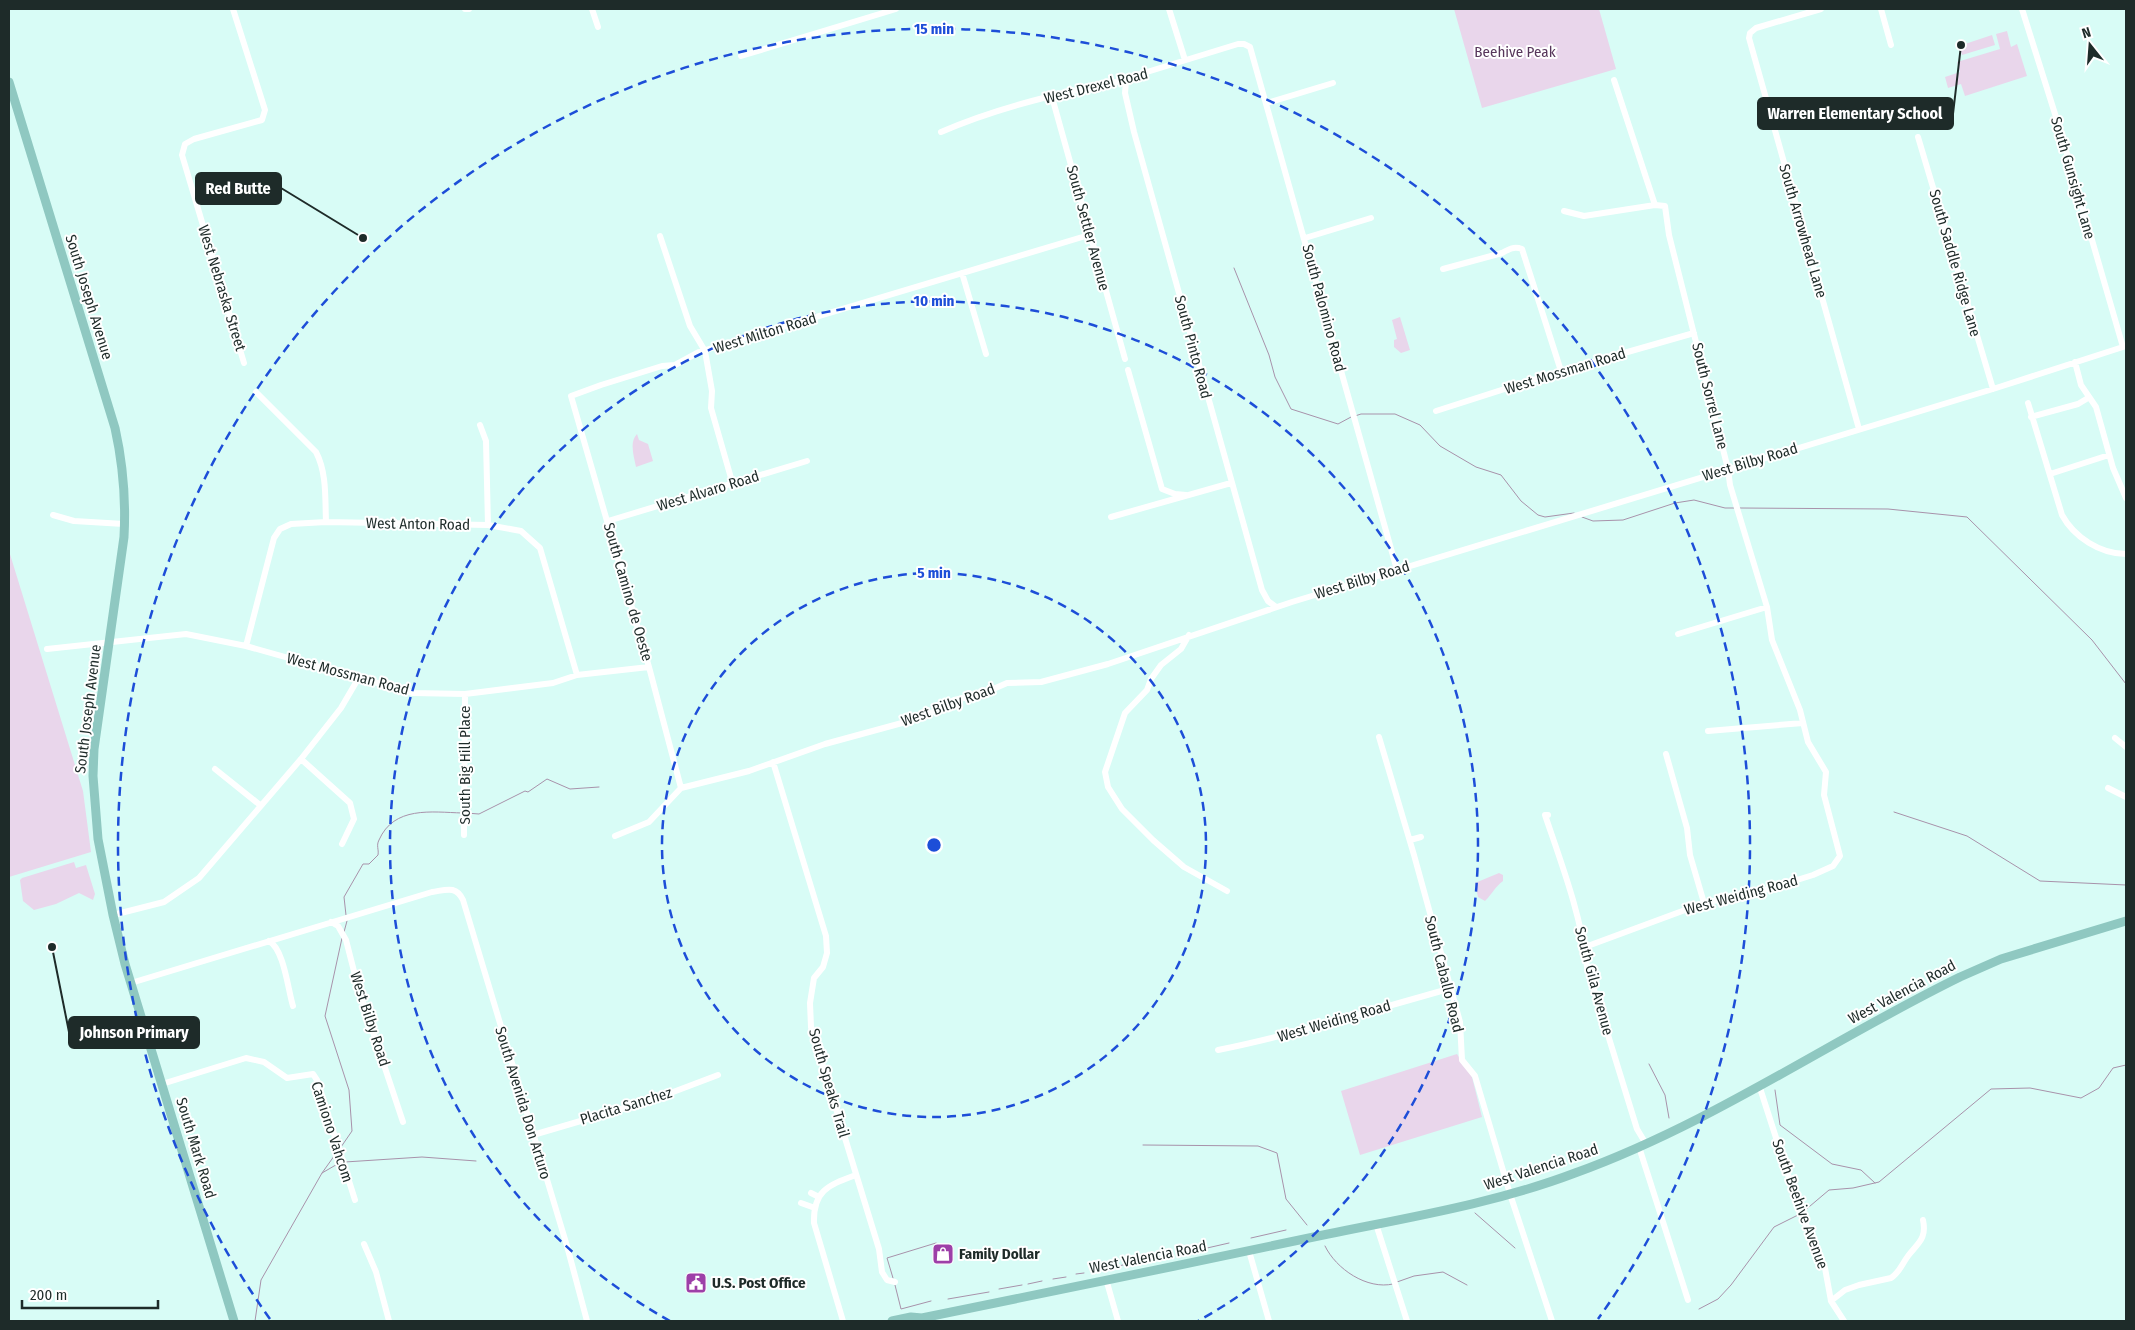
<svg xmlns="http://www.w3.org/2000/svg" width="2135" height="1330" viewBox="0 0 2135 1330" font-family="'Fira Sans Condensed',sans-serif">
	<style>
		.green { fill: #e9d6eb }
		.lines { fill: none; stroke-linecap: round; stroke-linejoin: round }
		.stream { stroke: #a892aa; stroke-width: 1 }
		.minor { stroke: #fff; stroke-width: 6 }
		.major { stroke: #8fc8c1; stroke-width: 9 }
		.ring { fill: none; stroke: #1d4ed8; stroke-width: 2.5; stroke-dasharray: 9 6 }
		.labels { text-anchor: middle; stroke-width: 4; stroke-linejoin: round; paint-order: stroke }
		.park-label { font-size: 15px; fill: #57365b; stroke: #fff }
		.street-label { font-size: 15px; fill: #1e2b29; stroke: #fff }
		.poi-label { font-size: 15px; font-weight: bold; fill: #1e2b29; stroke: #fff; text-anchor: start }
		.centre { fill: #1d4ed8; stroke: #fff; stroke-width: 2.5 }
		.ring-label { font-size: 15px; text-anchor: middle; font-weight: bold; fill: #1d4ed8; stroke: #fff; stroke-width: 4; stroke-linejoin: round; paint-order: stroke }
		.leader { fill: none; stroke: #1e2b29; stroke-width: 2 }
		.callout-dot { fill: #1e2b29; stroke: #fff; stroke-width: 2 }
		.callout { fill: #1e2b29; stroke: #1e2b29; stroke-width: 2 }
		.callout-label { font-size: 16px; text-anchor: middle; font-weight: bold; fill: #fff }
	</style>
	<rect width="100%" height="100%" fill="#d8fcf6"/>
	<path class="green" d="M1454 9H1599L1616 69 1482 108Z
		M2007 31 2011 47 2017 44 2027 76 1965 96 1961 84 1948 88 1945 77 1960 72 1957 62 2000 49 1996 34Z
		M1992 35 1995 45 1962 55 1959 46Z
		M1400 317 1410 350 1401 353 1394 347V340L1397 339 1392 320Z
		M637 434 639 440 648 444 653 461 636 467C634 457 629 442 637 434Z
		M9 551 83 791 91 852 9 877Z
		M74 862 76 868 86 865 95 894 93 900 79 893 56 904 34 910 23 901 20 880 22 878Z
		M1499 873 1503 875V881C1495 887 1492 894 1485 901L1478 897 1475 883Z
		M1457 1054 1472 1077 1482 1117 1360 1155 1341 1091Z"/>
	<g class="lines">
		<path class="stream" d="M1234 268 1269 355 1275 377 1291 409 1338 424 1351 417
			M1355 416 1361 414H1395L1420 425 1440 446 1476 467 1501 475 1521 501 1538 515 1545 517 1574 513
			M1739 508 1888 509 1967 517 2092 640 2126 684
			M1582 517 1593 521 1623 520 1675 503 1694 500 1725 508H1735
			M1894 812 1967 836 2040 881 2126 885
			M466 813 479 814 525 791 528 792 547 779 570 789 599 787
			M346 915 344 897 363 864H369L378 855C379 849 376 846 379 840 394 806 431 812 462 813
			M344 932 347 921
			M1649 1064 1665 1095 1669 1118
			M1775 1090 1780 1125 1832 1164 1861 1170 1875 1183
			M1143 1145 1258 1146 1277 1153 1286 1199 1307 1225
			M341 1147 352 1131 349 1090 325 1016 342 938
			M345 1162 422 1157 476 1161
			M322 1173 337 1152
			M1803 1212 1829 1190 1853 1188 1879 1182 1991 1089 2030 1088 2081 1098 2099 1088 2113 1068 2126 1065
			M1475 1213 1515 1248
			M1251 1238 1286 1230
			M1325 1246C1336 1269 1367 1290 1393 1284
			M1181 1254 1229 1243
			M1144 1260 1164 1256
			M1118 1266 1128 1264
			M1091 1272 1098 1270
			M1076 1274 1084 1273
			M893 1278 887 1258 936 1243
			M1053 1279 1066 1277
			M1397 1282 1414 1276 1443 1272 1467 1285
			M1028 1284 1042 1281
			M895 1285 901 1309 931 1301
			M999 1289 1022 1285
			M948 1299 989 1292
			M1699 1309 1718 1299 1731 1285 1774 1227 1800 1214
			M255 1321 261 1280 322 1173 341 1162"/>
		<path class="minor" d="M233 9 265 110 262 120 194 139 185 144 182 155 244 363
			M465 9H469
			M592 9 598 27
			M1169 9 1185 60
			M1821 9 1756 28 1750 33 1749 38 1859 429
			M1881 9 1891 45
			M2022 9 2061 133 2123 347
			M741 56 896 9
			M1126 81 1125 93 1134 132 1262 590 1268 601 1276 607
			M1052 97 1125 359
			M1267 103 1333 83
			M941 132C985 113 1035 99 1082 89 1100 85 1117 84 1134 76L1238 44H1244L1250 47 1397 570
			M1918 137 1993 389
			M1564 211 1584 216 1655 205
			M660 236 690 326 705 351 712 391 711 408 733 485
			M1305 238 1371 218
			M1443 269 1502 253C1509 249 1514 246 1522 249L1561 371
			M962 273 986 354
			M2075 362 2081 385 2096 407 2113 468 2126 498
			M1128 370 1162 489 1175 494 1186 495
			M256 392 316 452C327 473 325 499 326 522
			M2028 403 2062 515C2074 537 2100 554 2126 554
			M1436 411 1561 371 1694 333
			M2031 417 2078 404 2088 398
			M480 425 486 441 488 525
			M2050 474 2109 455
			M53 515 74 521 124 524
			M1111 517 1231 483
			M608 521 807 461
			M1678 634 1767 607
			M1189 635 1181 649 1161 665 1151 679 1147 690 1125 713 1105 772 1108 787 1122 809 1153 840 1184 867 1227 891
			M246 646 274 538 280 529 291 524 326 522 488 525 521 531 540 548 577 675
			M47 649 186 634 246 646 413 693 465 694 553 683 577 675 649 667
			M1708 731 1803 723
			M1379 737 1414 855 1460 1022 1462 1060 1475 1076 1510 1194 1552 1321
			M2115 738 2126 747
			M1666 754 1687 828 1690 855 1704 903
			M301 759 350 803 354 819 342 844
			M773 762 826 936 827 953 823 967 814 978 810 1003 811 1027 879 1249 882 1272 887 1280 895 1282
			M215 769 260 805
			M681 788 649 667 571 396 601 385 662 366 675 365 699 352 1089 235
			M2108 788 2126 797
			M1548 815H1545C1562 865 1581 915 1587 967L1637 1129 1646 1144
			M464 835 465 694
			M615 836 649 822 681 788 749 771 825 744 924 717 954 700 982 694 1007 683 1041 682 1108 664 1292 602 1993 389 2126 346
			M1410 840 1421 837
			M113 915 164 902 199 878 301 759 341 708 358 679
			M331 922 338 926 346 940 358 987 403 1122
			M269 941C284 949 288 990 293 1006
			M1585 947 1704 903 1765 890 1813 875 1833 866 1840 856 1824 795 1826 772 1808 742 1800 710 1772 640 1767 607 1730 485 1728 469 1669 235 1665 206 1655 205 1614 80
			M131 983 432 892C446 890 456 885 463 900L567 1246 587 1321
			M1218 1050C1297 1034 1372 1010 1449 989
			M162 1084 246 1058 264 1062 287 1078 313 1074 317 1080 355 1200
			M1759 1085 1798 1206 1825 1268 1831 1301 1844 1321
			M533 1135 652 1100 718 1075
			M1639 1147 1688 1300
			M811 1193 819 1197
			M801 1203 815 1208
			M1376 1224 1407 1321
			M364 1244 376 1272 389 1321
			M1249 1251 1269 1321
			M1106 1279 1118 1321
			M1831 1301 1845 1290 1859 1285 1891 1278C1900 1272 1902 1264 1908 1256 1918 1243 1927 1239 1923 1220
			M843 1321 814 1223C813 1190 829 1185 856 1175"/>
		<path class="major" d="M9 82 115 428C123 464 126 500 124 537L94 749 93 776 98 839 113 915 125 964 234 1321
			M892 1321 911 1317 922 1318C1057 1290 1193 1263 1328 1234 1411 1217 1496 1203 1575 1173 1711 1124 1831 1040 1960 977L2001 959 2126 921"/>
	</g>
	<g class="ring">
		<circle cx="934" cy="845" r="272"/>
		<path d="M670 1321A544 544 0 1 1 1198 1321"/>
		<path d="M270 1319A816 816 0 1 1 1598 1319"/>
	</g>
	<defs>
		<g id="shop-square" transform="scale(1.125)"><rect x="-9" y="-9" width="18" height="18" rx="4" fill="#9d3fa8" stroke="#fff"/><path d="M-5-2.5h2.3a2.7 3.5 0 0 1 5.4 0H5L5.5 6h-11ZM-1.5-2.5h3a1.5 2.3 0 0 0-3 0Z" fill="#fff"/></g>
		<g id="civic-square" transform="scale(1.125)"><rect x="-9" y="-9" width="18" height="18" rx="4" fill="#9d3fa8" stroke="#fff"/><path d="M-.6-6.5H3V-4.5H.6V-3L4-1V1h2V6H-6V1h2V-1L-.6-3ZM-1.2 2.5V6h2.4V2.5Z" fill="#fff"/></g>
	</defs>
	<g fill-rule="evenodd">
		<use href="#shop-square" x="943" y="1254"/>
		<use href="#civic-square" x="696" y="1283"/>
	</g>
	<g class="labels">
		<g class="park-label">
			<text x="1515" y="57">Beehive Peak</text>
		</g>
		<g class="street-label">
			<text transform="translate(1096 86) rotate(-14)" y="5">West Drexel Road</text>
			<text transform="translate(2073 178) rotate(74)" y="5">South Gunsight Lane</text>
			<text transform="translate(1088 228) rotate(75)" y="5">South Settler Avenue</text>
			<text transform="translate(1803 231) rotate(74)" y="5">South Arrowhead Lane</text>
			<text transform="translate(1955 263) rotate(74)" y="5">South Saddle Ridge Lane</text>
			<text transform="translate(222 288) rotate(73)" y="5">West Nebraska Street</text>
			<text transform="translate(89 297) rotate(73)" y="5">South Joseph Avenue</text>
			<text transform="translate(1324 308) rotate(75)" y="5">South Palomino Road</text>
			<text transform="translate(765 333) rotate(-17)" y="5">West Milton Road</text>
			<text transform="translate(1193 347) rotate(75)" y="5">South Pinto Road</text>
			<text transform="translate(1565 371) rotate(-17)" y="5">West Mossman Road</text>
			<text transform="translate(1710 396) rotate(76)" y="5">South Sorrel Lane</text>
			<text transform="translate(1750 462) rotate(-17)" y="5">West Bilby Road</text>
			<text transform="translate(708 491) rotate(-17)" y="5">West Alvaro Road</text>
			<text transform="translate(418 524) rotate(1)" y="5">West Anton Road</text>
			<text transform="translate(1362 580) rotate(-17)" y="5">West Bilby Road</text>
			<text transform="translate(628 592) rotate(74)" y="5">South Camino de Oeste</text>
			<text transform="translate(348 674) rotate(15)" y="5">West Mossman Road</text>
			<text transform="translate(948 705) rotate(-20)" y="5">West Bilby Road</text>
			<text transform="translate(88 709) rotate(-83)" y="5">South Joseph Avenue</text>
			<text transform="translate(465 765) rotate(-90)" y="5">South Big Hill Place</text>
			<text transform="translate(1741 895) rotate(-15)" y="5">West Weiding Road</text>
			<text transform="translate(1444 974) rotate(76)" y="5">South Caballo Road</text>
			<text transform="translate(1594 981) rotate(75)" y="5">South Gila Avenue</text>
			<text transform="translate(1902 992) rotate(-28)" y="5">West Valencia Road</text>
			<text transform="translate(370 1019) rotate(72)" y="5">West Bilby Road</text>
			<text transform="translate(1334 1021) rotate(-16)" y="5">West Weiding Road</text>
			<text transform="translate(829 1083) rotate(74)" y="5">South Speaks Trail</text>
			<text transform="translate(523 1103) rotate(73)" y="5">South Avenida Don Arturo</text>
			<text transform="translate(626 1106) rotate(-17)" y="5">Placita Sanchez</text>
			<text transform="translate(332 1132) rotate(72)" y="5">Camiono Vahcom</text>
			<text transform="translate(196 1148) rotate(73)" y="5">South Mark Road</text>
			<text transform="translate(1541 1167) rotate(-18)" y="5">West Valencia Road</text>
			<text transform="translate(1800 1204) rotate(70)" y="5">South Beehive Avenue</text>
			<text transform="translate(1148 1257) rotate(-11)" y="5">West Valencia Road</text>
		</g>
		<g class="poi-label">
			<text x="959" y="1259">Family Dollar</text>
			<text x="712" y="1288">U.S. Post Office</text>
		</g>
	</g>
	<circle cx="934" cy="845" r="8" class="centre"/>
	<g class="ring-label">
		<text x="934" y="34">15 min</text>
		<text x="934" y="306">10 min</text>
		<text x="934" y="578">5 min</text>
	</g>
	<path class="leader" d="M1961 45L1953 114M363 238L281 188M52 947L69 1032"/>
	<g class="callout-dot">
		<circle cx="1961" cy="45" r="5"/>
		<circle cx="363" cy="238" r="5"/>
		<circle cx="52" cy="947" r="5"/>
	</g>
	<g class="callout">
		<rect x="1758" y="98" width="195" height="31" rx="5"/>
		<rect x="196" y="173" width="85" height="31" rx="5"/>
		<rect x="69" y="1017" width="130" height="31" rx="5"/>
	</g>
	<g class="callout-label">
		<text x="1855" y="119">Warren Elementary School</text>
		<text x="238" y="194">Red Butte</text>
		<text x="134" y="1038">Johnson Primary</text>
	</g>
	<rect width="2135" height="1330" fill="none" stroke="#1e2b29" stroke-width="20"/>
	<g transform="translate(2090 45) rotate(343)" stroke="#ffffff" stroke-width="4" paint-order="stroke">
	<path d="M0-4L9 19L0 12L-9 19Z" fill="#1e2b29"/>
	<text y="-8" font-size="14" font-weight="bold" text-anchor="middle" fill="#1e2b29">N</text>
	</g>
	<path d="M22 1300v8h136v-8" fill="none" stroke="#1e2b29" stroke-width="2.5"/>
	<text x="30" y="1300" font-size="15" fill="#1e2b29" stroke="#ffffff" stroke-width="4" paint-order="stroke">200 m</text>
</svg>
